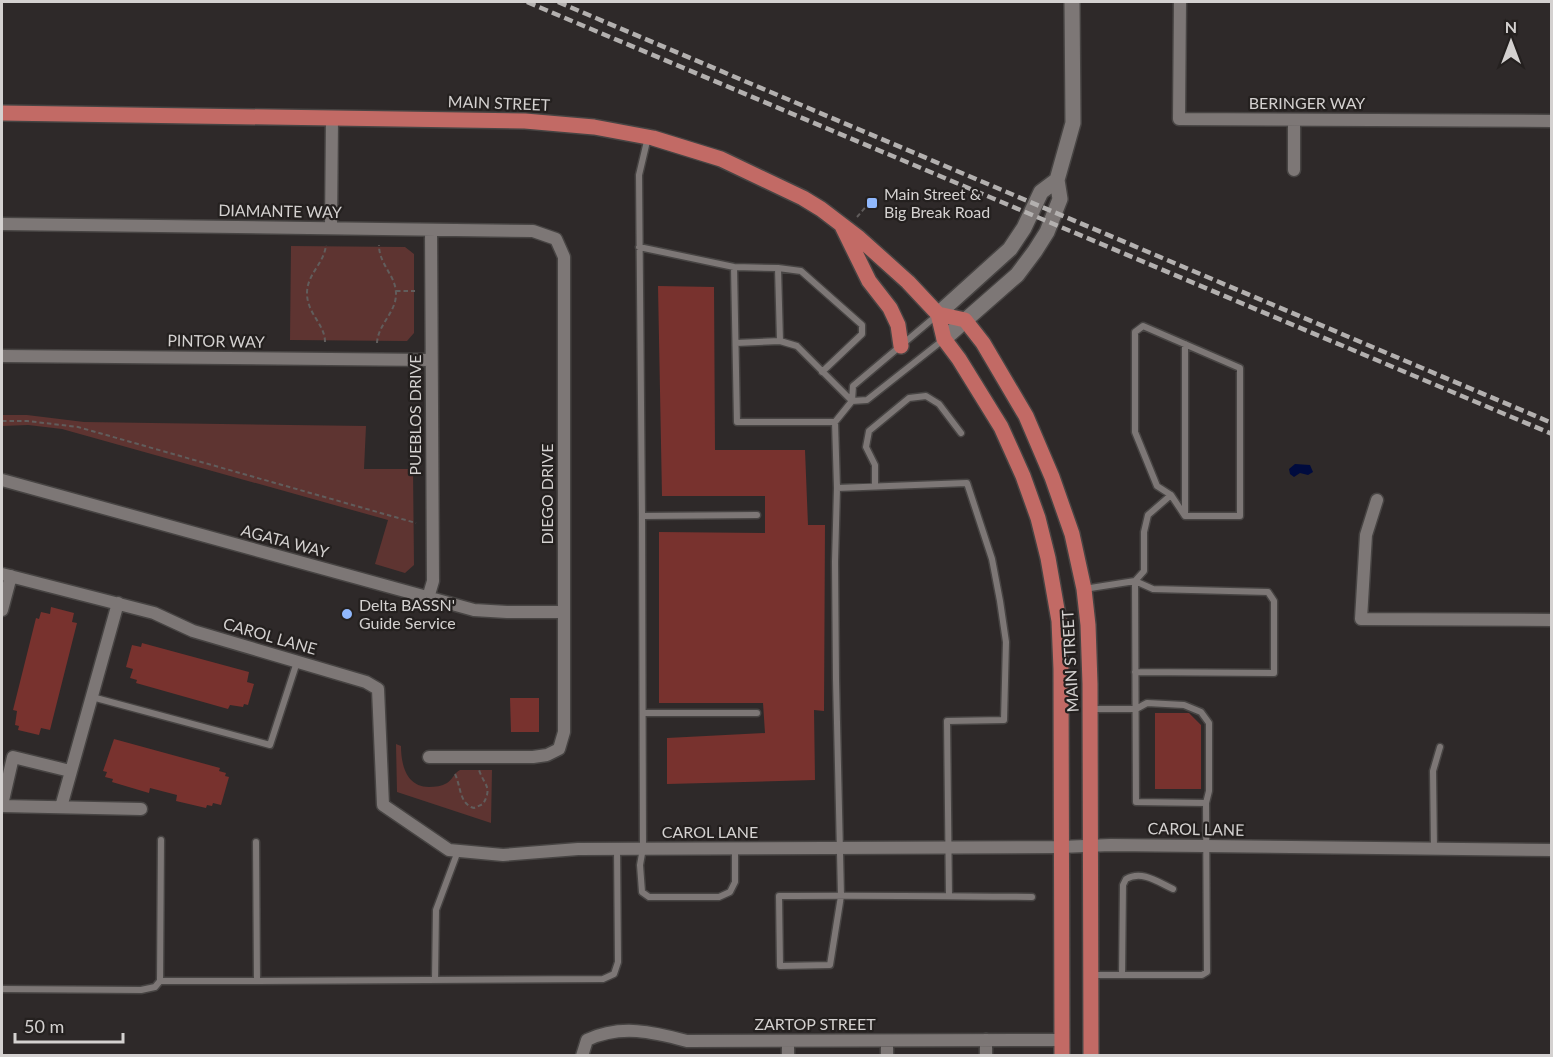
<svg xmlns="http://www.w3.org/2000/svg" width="1553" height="1057" viewBox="0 0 1553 1057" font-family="Lato,sans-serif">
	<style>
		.green { fill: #5e3431 }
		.water { fill: #000b3e }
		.building { fill: #78322e }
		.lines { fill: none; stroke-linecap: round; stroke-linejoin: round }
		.service-casing { stroke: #474443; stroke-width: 9 }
		.minor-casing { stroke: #474443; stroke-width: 15 }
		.tertiary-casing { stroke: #474443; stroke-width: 18 }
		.primary-casing { stroke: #474443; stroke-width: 18 }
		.path { stroke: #615d5c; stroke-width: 2; stroke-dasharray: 4.5 3; stroke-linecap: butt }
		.service { stroke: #7d7776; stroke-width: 6 }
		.minor { stroke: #7d7776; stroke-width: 12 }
		.tertiary { stroke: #7d7776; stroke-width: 15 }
		.primary { stroke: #c26a65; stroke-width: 15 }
		.rail { stroke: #b3b0af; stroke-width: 4.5; stroke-dasharray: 9 4.5; stroke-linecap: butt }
		.poi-dot { fill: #90b8fd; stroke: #24201f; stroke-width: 2 }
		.labels { text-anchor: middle; stroke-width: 4.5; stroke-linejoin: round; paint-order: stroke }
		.street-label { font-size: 16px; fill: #d4d1d0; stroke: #24201f }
		.poi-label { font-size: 16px; fill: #d4d1d0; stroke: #24201f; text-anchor: start }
	</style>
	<rect width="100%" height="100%" fill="#2e2929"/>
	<path class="green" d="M291 246 405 247 414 254V333L407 341 290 340Z
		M2 415H27L84 422 366 426 364 469H413L414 565 405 573 375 564 388 520 62 429 28 425 2 426Z
		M396 744 401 746C401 764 406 787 429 787 435 787 442 786 447 783 453 779 454 773 460 770H492L491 823 397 792Z"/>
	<path class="water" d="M1295 464 1310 465 1313 472 1308 475 1300 473 1294 477 1290 474 1289 469Z"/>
	<path class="building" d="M658 286 714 287 715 450H805L808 525H825L824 711 814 710 815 780 667 784V738L765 733 763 703H659V532L765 533V496H662Z
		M51 607 74 613 72 622 77 623 50 730 41 728 39 735 18 730 19 726 15 725 17 711 13 710 36 618 39 619 41 612 50 614Z
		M142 643 249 672 247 682 254 684 248 705 244 704 243 707 230 705 228 709 136 683 137 680 130 678 133 669 126 667 132 645 141 647Z
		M510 698H539V732H511Z
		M1155 713H1189L1201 725V789H1155Z
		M114 739 220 768 219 771 226 773 225 776 229 777 221 805 213 803 212 806 207 805 206 808 176 801 177 795 150 788 149 793 112 782 113 779 105 777 107 772 103 771Z"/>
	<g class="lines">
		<g class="service-casing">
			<path id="service" d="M639 247 734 267 778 268 780 341 736 343
				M734 267 737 422H835L852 401 797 346 780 341
				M778 268 801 271 862 325V334L822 372
				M936 316 853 386 852 401 867 400 943 340
				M1185 344V514
				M835 422 837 488 835 562 836 679 841 896 830 965 780 966 779 896C864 895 948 896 1032 897
				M875 486V465L866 447 869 431 909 398 926 396 939 404 961 433
				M837 488 967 483 992 559 1000 601 1006 642 1004 720 947 721 949 896
				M642 516 639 175 648 137
				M1084 589 1135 581 1144 571V532L1148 515 1171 495 1185 516H1240V368L1143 326 1135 332V432L1157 486 1171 495
				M92 697 270 745 297 662
				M1091 709H1136L1147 703 1184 705 1201 712 1209 723V791L1206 803
				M643 713H757
				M161 840 160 981H257L256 842
				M735 848V882L730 892 719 897H649L642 892 640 865 643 848 642 516 757 515
				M1434 849 1433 771 1440 747
				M1091 975H1202L1207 972 1206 803 1136 802 1135 581 1153 589 1268 592 1274 601V673L1135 672
				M1122 975 1123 885 1126 879C1142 870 1158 882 1173 889
				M435 980 436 910 458 851
				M257 981 603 979 614 974 618 962 617 849
				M2 989 141 990 155 987 160 981"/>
		</g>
		<g class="minor-casing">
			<path id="minor" d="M1180 2 1179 119 1552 121
				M1294 120V170
				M2 224 533 231 556 239 564 257V732L559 749 547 755 533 757H429
				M331 228 332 118
				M2 356 431 360
				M2 480 474 610 507 612H563
				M1377 500 1366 535 1361 619 1552 620
				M2 574 154 613 193 631 366 682 378 689 383 805 449 850 503 855 578 849 1060 847 1111 845 1552 850
				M428 598 433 581 431 230
				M2 610 11 576
				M2 805 13 757 70 771
				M2 806 141 809
				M61 807 118 603
				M986 1040V1056
				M788 1041V1056
				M887 1041V1056
				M582 1056 587 1040C621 1024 653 1032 687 1041L1062 1040"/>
		</g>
		<g class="tertiary-casing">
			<path id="tertiary" d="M938 314 1010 249 1024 228 1041 192 1057 180
				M944 339 1017 275 1035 251 1047 232 1060 199 1057 180 1073 123 1072 2"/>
		</g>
		<g class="primary-casing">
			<path id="primary" d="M2 113 525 121 594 127 653 138 721 159 803 198 821 209 859 238 908 282 938 314 944 339 959 359 1001 427 1023 476 1038 518 1048 558 1059 621 1061 669 1062 1056
				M842 226 869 281 890 308 898 325 901 346
				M938 314 965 320 983 343 1026 416 1052 477 1072 534 1084 589 1088 625 1090 684 1091 1056"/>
		</g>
		<path class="path" d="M857 217 869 203
			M396 291H415
			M325 342C325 324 307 314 307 293 307 274 324 264 326 245
			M377 343C378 324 396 313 396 294 396 275 379 265 379 245
			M2 421H27L78 427 416 523
			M455 774C461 786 459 804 474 808L483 804C493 787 484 785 479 770"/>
		<use href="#service" class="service"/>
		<use href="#minor" class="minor"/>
		<use href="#tertiary" class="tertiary"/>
		<use href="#primary" class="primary"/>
		<path class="rail" d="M527 2 1552 434
			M558 2 1552 423"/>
	</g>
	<g class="poi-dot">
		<rect x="866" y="197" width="12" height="12" rx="3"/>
		<circle cx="347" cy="614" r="6"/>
	</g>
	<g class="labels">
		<g class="street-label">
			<text transform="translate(499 103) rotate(2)" y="6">MAIN STREET</text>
			<text x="1307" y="109">BERINGER WAY</text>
			<text transform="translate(280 211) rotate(1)" y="6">DIAMANTE WAY</text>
			<text transform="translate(216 341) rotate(1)" y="6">PINTOR WAY</text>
			<text transform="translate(415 415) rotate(-90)" y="6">PUEBLOS DRIVE</text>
			<text transform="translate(547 494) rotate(-90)" y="6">DIEGO DRIVE</text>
			<text transform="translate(285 541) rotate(15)" y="6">AGATA WAY</text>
			<text transform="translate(270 636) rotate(16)" y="6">CAROL LANE</text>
			<text transform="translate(1070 661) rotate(-93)" y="6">MAIN STREET</text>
			<text transform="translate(1196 829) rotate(1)" y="6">CAROL LANE</text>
			<text x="710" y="838">CAROL LANE</text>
			<text x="815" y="1030">ZARTOP STREET</text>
		</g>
		<g class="poi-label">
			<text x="884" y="200">Main Street &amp;<tspan x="884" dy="18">Big Break Road</tspan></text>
			<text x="359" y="611">Delta BASSN'<tspan x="359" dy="18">Guide Service</tspan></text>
		</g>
	</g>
	<rect width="1553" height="1057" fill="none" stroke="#d4d1d0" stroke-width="6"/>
	<g transform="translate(1511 42)" stroke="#24201f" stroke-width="4.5" paint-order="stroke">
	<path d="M0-4.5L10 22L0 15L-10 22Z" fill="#d4d1d0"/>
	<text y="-9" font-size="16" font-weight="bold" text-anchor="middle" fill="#d4d1d0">N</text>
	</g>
	<path d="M15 1033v9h108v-9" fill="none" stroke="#d4d1d0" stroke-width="3"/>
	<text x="24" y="1033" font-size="18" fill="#d4d1d0" stroke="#24201f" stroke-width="4.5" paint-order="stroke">50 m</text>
</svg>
